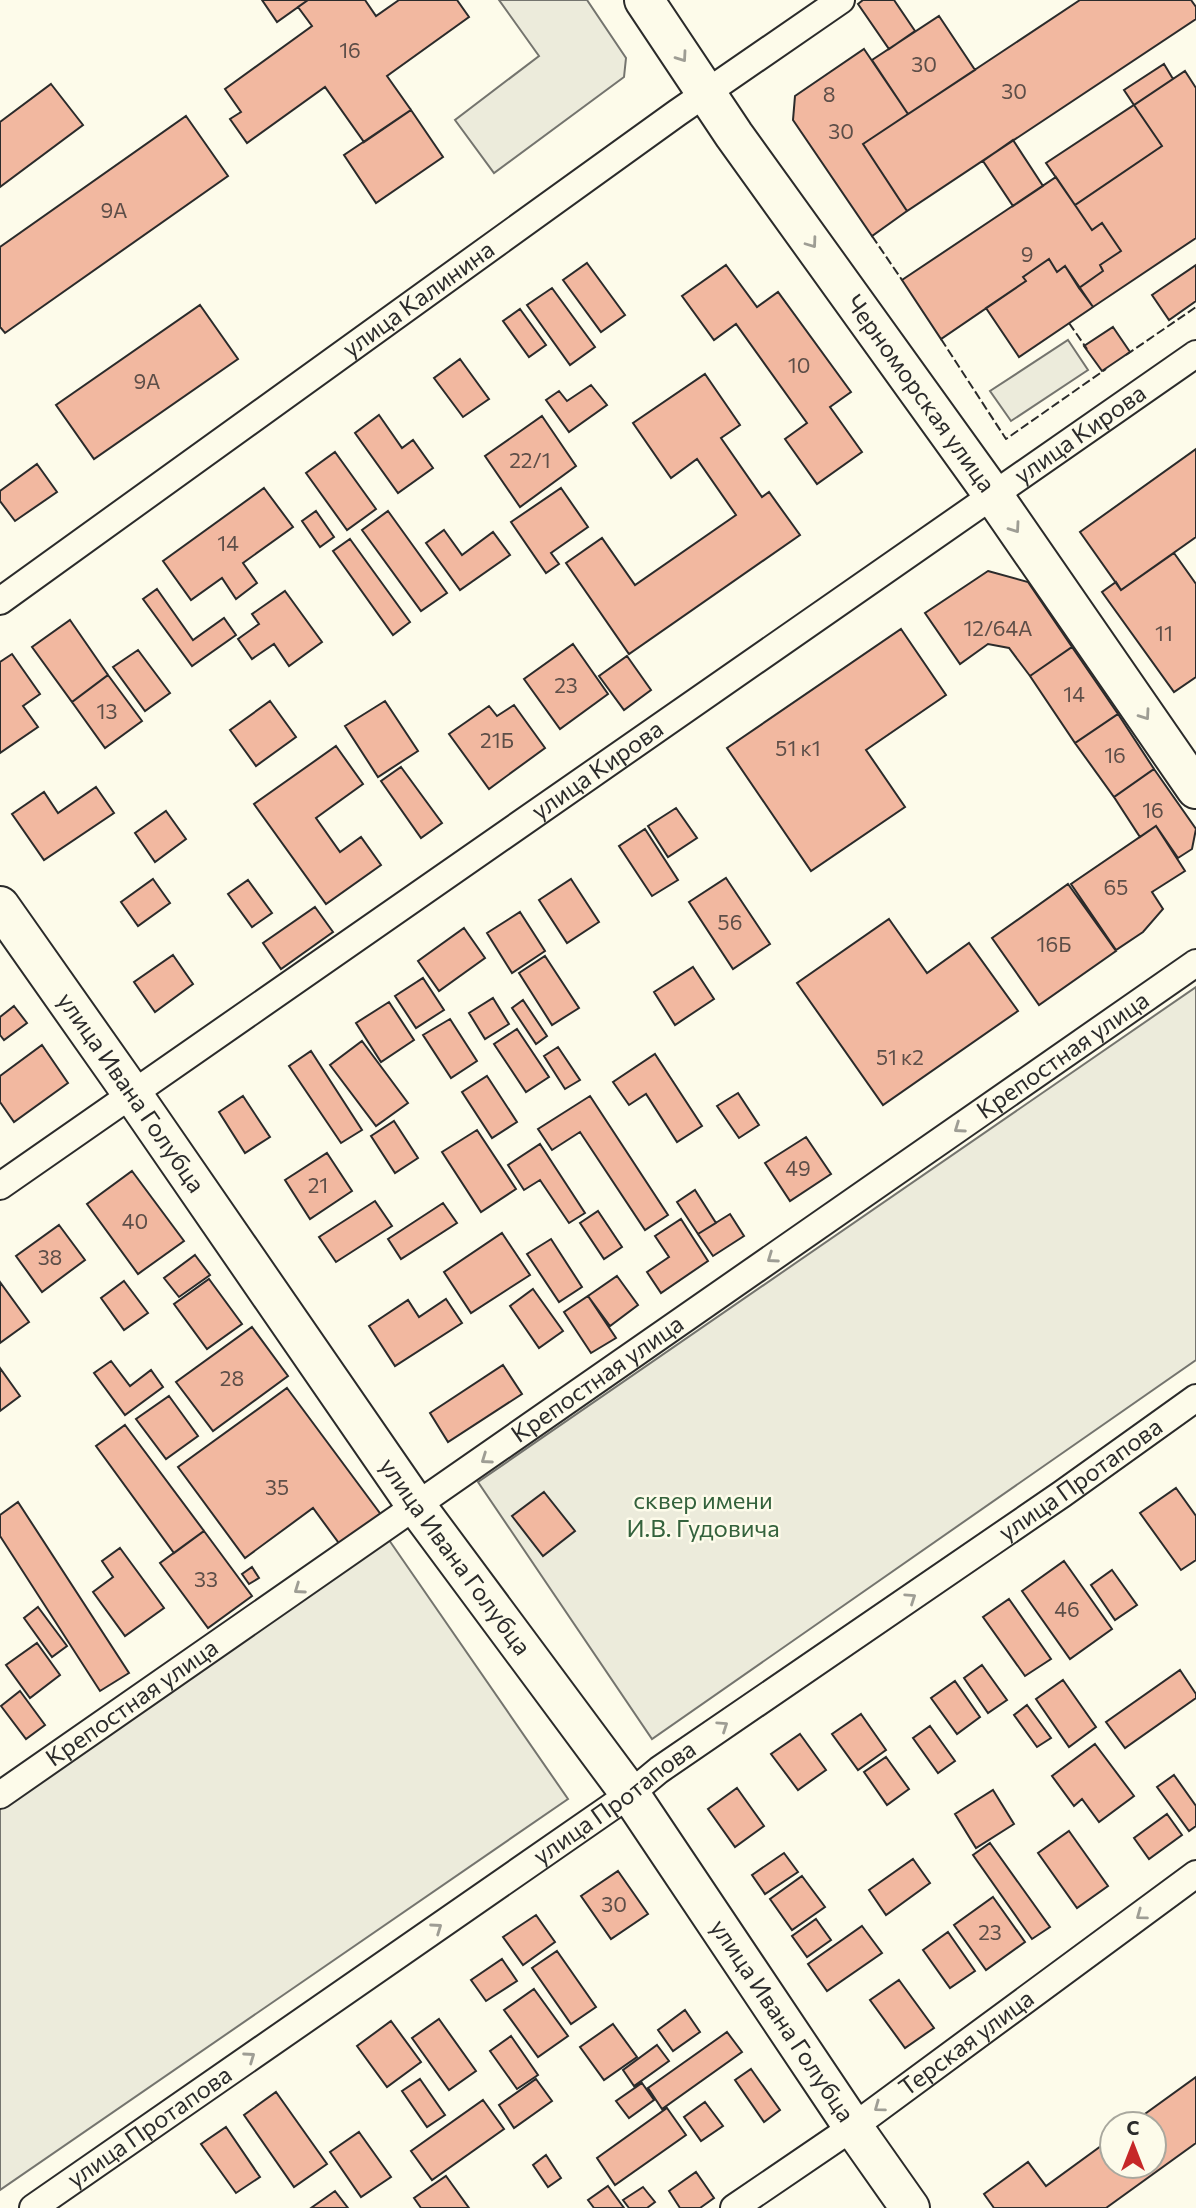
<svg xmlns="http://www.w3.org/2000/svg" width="1196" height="2208" viewBox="0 0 1196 2208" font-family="Commissioner,sans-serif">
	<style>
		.green { fill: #ecebdb; stroke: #74746e; stroke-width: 2 }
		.building { fill: #f2b8a0; stroke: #2b2b2b; stroke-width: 2 }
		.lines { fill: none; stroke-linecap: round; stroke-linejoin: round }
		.street-casing { stroke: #2b2b2b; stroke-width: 30 }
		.secondary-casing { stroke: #2b2b2b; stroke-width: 42 }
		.street { stroke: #fdfbea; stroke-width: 26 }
		.secondary { stroke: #fdfbea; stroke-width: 38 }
		.fence { stroke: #2b2b2b; stroke-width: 2; stroke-dasharray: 9 3.5; stroke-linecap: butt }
		.oneway { stroke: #9e9d94 }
		.labels { text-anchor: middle; stroke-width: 5; stroke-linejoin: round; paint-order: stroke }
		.number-label { font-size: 21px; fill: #5d4e48 }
		.street-label { font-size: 24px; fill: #2b2b2b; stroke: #fdfbea }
		.park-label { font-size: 24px; fill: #34623c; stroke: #fdfbea }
	</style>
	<rect width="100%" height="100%" fill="#fdfbea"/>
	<path class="green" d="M499 0H587L626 58 624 77 494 173 455 120 539 56Z
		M1068 340 1088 370 1011 421 990 391Z
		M1196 987V1360L652 1739 478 1482Z
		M389 1540 568 1799 0 2190V1805Z"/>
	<path class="building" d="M262 0H308L277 22Z
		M308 0H365L376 16 399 0H457L469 17 387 76 411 110 364 142 325 87 247 143 230 119 241 112 225 89 312 26 298 7Z
		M863 0H894L915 31 889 49 858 4Z
		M1080 0H1191L1196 7V19L907 211 863 144Z
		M939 16 975 70 908 114 872 60Z
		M864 49 908 114 863 144 907 211 872 236 793 120 795 96Z
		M1164 64 1173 79 1134 105 1124 90Z
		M1185 71 1196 88V238L1093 307 1079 288 1103 271 1100 265 1121 251 1102 223 1092 230 1075 205 1162 146 1134 105Z
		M51 84 83 125 0 187V122Z
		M1134 105 1162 146 1075 205 1046 163Z
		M411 110 443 157 376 203 344 155Z
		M186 116 228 176 5 333 0 327V247Z
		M1013 140 1043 186 1013 206 983 161Z
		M1056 177 1092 230 1102 223 1121 251 1100 265 1103 271 1079 288 1065 266 1057 272 1049 259 1023 277 1026 281 941 339 902 280Z
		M1049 259 1057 272 1065 266 1093 307 1019 357 986 308 1026 281 1023 277Z
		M587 263 625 315 601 332 563 280Z
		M726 265 757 307 778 292 851 392 830 407 862 452 817 484 785 439 807 423 736 324 714 340 682 296Z
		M1196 265V301L1169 320 1152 295Z
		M552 288 595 347 570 365 527 305Z
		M200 305 238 359 94 459 56 405Z
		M520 309 546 345 529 357 503 321Z
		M1113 327 1130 352 1102 371 1084 346Z
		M460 359 489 399 463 417 434 378Z
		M705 374 740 425 721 438 762 497 769 492 800 535 629 654 566 563 602 538 635 585 736 515 697 459 671 478 633 423Z
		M591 385 607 405 569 432 546 400 559 391 567 401Z
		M379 415 402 448 413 440 433 468 398 493 355 433Z
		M542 416 576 466 520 507 485 456Z
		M1196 449V537L1121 590 1080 532Z
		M335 452 376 509 347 530 306 473Z
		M37 464 57 492 15 521 0 501V491Z
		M264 488 293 527 243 563 257 583 236 599 222 578 191 600 163 561Z
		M561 488 588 527 551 553 559 564 546 573 511 522Z
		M316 511 334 537 320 547 302 521Z
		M388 511 447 593 421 611 362 530Z
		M444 530 462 555 493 532 510 555 460 590 426 543Z
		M350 539 410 622 393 635 333 551Z
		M1174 553 1196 584V677L1174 692 1102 592 1116 582 1121 590Z
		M988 571 1028 582 1072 647 1030 676 1009 648 988 644 960 664 925 613Z
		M157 589 193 640 224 618 236 635 192 666 143 599Z
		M285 591 322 642 289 666 274 644 252 659 238 639 259 624 252 614Z
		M70 620 108 675 72 702 32 647Z
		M901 629 946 695 866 750 905 807 811 871 727 748Z
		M573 644 608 694 560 729 524 679Z
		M1072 647 1118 714 1075 743 1030 676Z
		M138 650 170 693 145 711 113 667Z
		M12 654 40 694 23 706 38 727 0 753V662Z
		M627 656 651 690 624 710 599 676Z
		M108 675 142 721 105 748 72 702Z
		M270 701 296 737 256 766 230 730Z
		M385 701 418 751 378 777 345 726Z
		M514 705 545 748 489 789 449 734 489 706 497 716Z
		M1118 714 1154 769 1114 797 1075 743Z
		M336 746 363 784 316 818 340 852 361 837 381 865 326 904 254 804Z
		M401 767 442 823 421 838 381 781Z
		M1154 769 1196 829 1192 849 1178 858 1156 826 1140 837 1114 797Z
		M96 787 114 813 44 860 12 814 44 792 58 813Z
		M676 808 697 838 668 857 648 826Z
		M166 811 186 839 155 862 135 833Z
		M1156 826 1185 871 1152 892 1163 909 1143 932 1116 950 1071 884Z
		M645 829 678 880 652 896 619 846Z
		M726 878 770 944 733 969 689 902Z
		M153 879 170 903 138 926 121 902Z
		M571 879 599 922 567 943 539 900Z
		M248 880 272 913 252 927 228 894Z
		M1068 884 1116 951 1039 1005 992 938Z
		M315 907 333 932 281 969 263 943Z
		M520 912 545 951 512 973 487 933Z
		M889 919 927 973 969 943 1018 1011 883 1105 797 983Z
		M464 928 485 958 439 991 418 961Z
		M173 955 193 984 155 1012 134 982Z
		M545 956 579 1008 552 1025 519 973Z
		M693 967 714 999 675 1025 654 992Z
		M423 978 444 1010 416 1028 395 996Z
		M493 998 509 1024 485 1039 469 1013Z
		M523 1000 547 1036 536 1044 512 1008Z
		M389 1002 414 1040 381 1062 356 1023Z
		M14 1006 27 1023 4 1040 0 1035V1017Z
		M450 1019 477 1061 451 1078 423 1035Z
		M517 1029 549 1077 526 1092 494 1044Z
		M362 1041 408 1103 376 1126 330 1065Z
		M42 1045 68 1083 14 1122 0 1102V1076Z
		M558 1047 580 1080 565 1089 544 1056Z
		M311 1051 362 1130 341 1143 289 1066Z
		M655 1054 702 1126 677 1142 646 1094 629 1105 613 1082Z
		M487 1076 517 1122 492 1138 462 1092Z
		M738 1093 759 1125 739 1138 717 1106Z
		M243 1096 270 1137 245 1153 219 1112Z
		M590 1096 668 1215 645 1230 580 1132 552 1150 538 1129Z
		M394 1121 418 1158 395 1173 371 1136Z
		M477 1130 516 1189 481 1212 442 1152Z
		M806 1137 831 1174 790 1201 765 1163Z
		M540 1144 585 1213 569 1223 540 1180 524 1190 508 1165Z
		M327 1153 352 1191 310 1219 285 1180Z
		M132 1171 184 1241 138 1274 87 1204Z
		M695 1190 716 1223 698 1234 677 1202Z
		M375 1201 392 1226 336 1262 319 1237Z
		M443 1203 457 1223 401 1259 388 1239Z
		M598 1211 622 1247 604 1259 580 1223Z
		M730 1214 744 1236 713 1256 698 1234Z
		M681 1219 708 1261 661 1293 647 1272 669 1257 655 1236Z
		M59 1225 85 1260 42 1292 16 1256Z
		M502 1233 530 1275 471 1313 444 1272Z
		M551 1239 582 1287 559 1302 527 1254Z
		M195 1255 210 1275 179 1297 164 1278Z
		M617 1276 638 1305 610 1326 588 1296Z
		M209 1279 242 1324 207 1349 174 1304Z
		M124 1281 148 1313 124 1330 101 1298Z
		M0 1282 29 1322 0 1343Z
		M533 1289 563 1331 539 1348 510 1306Z
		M588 1296 616 1338 591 1353 564 1312Z
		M446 1299 462 1323 395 1366 369 1326 408 1300 419 1317Z
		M252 1327 288 1376 213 1431 176 1382Z
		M111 1361 130 1386 151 1370 163 1387 125 1415 94 1373Z
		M503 1365 522 1394 448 1442 430 1413Z
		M0 1368 20 1396 0 1411Z
		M287 1388 385 1520 344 1550 313 1508 245 1558 178 1467Z
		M169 1396 198 1436 166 1459 136 1419Z
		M125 1425 204 1531 174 1553 96 1446Z
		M1176 1488 1196 1516V1560L1181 1570 1140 1513Z
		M544 1492 575 1531 543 1556 512 1516Z
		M18 1502 129 1673 100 1691 0 1536V1515Z
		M204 1531 252 1596 208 1628 160 1563Z
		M120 1548 164 1608 125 1636 93 1592 113 1577 102 1561Z
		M1064 1561 1112 1629 1070 1659 1022 1591Z
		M252 1567 259 1578 249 1584 242 1574Z
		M1112 1570 1137 1605 1115 1620 1091 1585Z
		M1009 1599 1051 1659 1025 1676 983 1617Z
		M38 1607 67 1646 52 1657 24 1618Z
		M37 1643 60 1675 30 1698 6 1665Z
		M982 1665 1007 1700 988 1713 964 1678Z
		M1180 1670 1196 1694V1698L1125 1748 1106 1722Z
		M1063 1680 1096 1727 1069 1747 1036 1699Z
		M955 1681 980 1717 957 1734 931 1698Z
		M20 1691 45 1725 26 1739 1 1706Z
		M1027 1705 1051 1738 1037 1747 1014 1715Z
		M861 1714 886 1750 858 1770 832 1734Z
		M930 1726 955 1761 938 1773 913 1738Z
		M800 1734 826 1770 798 1790 771 1754Z
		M1095 1744 1134 1796 1099 1822 1082 1799 1074 1806 1052 1776Z
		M886 1757 909 1789 887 1805 864 1772Z
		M1174 1775 1196 1806V1826L1189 1831 1157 1787Z
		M737 1788 764 1826 735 1847 708 1809Z
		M993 1790 1014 1824 976 1848 955 1814Z
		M1167 1814 1182 1835 1149 1859 1134 1838Z
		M1069 1831 1108 1886 1077 1908 1038 1853Z
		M990 1843 1050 1927 1032 1939 973 1855Z
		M784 1853 798 1872 765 1894 752 1875Z
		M913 1859 930 1883 886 1915 869 1890Z
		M618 1871 648 1914 611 1939 581 1896Z
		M802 1876 825 1907 792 1930 770 1899Z
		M993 1897 1025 1942 986 1970 954 1925Z
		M536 1915 555 1942 523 1965 503 1937Z
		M816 1919 831 1940 807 1957 792 1936Z
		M862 1926 882 1953 827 1991 808 1964Z
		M948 1932 975 1971 950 1988 923 1950Z
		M557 1951 596 2007 571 2024 532 1968Z
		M502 1959 517 1981 486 2001 471 1980Z
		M899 1980 934 2028 905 2048 870 2000Z
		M534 1989 568 2036 538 2057 504 2010Z
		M685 2010 700 2032 673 2051 658 2030Z
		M439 2019 476 2071 449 2090 412 2038Z
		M391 2021 421 2062 387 2087 357 2046Z
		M613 2024 637 2057 604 2080 580 2047Z
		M727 2032 742 2052 662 2109 648 2088Z
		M511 2036 538 2075 517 2089 490 2051Z
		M657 2045 669 2061 634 2086 623 2070Z
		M751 2069 780 2110 764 2122 735 2080Z
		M1196 2077V2143L1106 2208H994L984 2194 1028 2162 1046 2186 1112 2138V2166H1154V2124H1131Z
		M420 2079 445 2115 427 2127 402 2091Z
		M536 2079 552 2101 514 2128 499 2105Z
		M642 2083 654 2100 629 2118 616 2101Z
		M276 2092 327 2164 294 2187 244 2115Z
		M483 2100 504 2129 432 2180 411 2151Z
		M705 2102 723 2126 701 2141 684 2117Z
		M667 2108 686 2135 615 2185 597 2158Z
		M226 2127 260 2177 236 2193 201 2144Z
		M359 2132 391 2177 361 2197 330 2152Z
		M546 2155 561 2178 548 2187 533 2165Z
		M696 2172 714 2198 700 2208H680L669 2191Z
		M446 2176 469 2208H421L414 2198Z
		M608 2186 624 2208H594L588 2200Z
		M643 2187 655 2202 647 2208H629L623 2200Z
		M335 2191 348 2208H311Z"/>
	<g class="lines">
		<g class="street-casing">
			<g id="street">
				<path id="s1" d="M0 601 677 113 841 0"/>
				<path id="s2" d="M0 1186 1196 354"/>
				<path id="s3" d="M0 1795 1196 963"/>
				<path id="s4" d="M33 2208 630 1794 659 1770 1062 1494 1196 1398"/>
				<path id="s5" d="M734 2208 853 2127 1196 1874"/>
			</g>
		</g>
		<g class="secondary-casing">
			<g id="secondary">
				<path id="s6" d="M644 0 734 135 993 495 1196 789"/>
				<path id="s7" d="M0 906 133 1095 417 1507 630 1794 853 2127 910 2208"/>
			</g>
		</g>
		<use href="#street" class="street"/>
		<use href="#secondary" class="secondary"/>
		<path class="fence" d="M872 236 902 280
			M1069 323 1087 349
			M941 339 1006 439 1106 369
			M1126 355 1196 307"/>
	</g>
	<defs><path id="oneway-chevron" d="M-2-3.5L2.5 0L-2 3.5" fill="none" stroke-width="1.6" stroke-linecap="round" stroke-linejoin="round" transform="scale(1.75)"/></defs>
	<g class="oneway">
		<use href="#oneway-chevron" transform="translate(682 57) rotate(55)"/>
		<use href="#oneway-chevron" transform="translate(812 243) rotate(54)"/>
		<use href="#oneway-chevron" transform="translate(1015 528) rotate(55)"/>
		<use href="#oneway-chevron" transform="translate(1145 715) rotate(55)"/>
		<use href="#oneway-chevron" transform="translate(959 1128) rotate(145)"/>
		<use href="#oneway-chevron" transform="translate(772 1258) rotate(145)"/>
		<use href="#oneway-chevron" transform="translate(486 1459) rotate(145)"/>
		<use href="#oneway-chevron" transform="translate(299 1589) rotate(145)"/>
		<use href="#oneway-chevron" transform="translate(911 1598) rotate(-34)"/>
		<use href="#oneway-chevron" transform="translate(723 1726) rotate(-34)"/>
		<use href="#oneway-chevron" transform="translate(1141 1915) rotate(144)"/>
		<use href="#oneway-chevron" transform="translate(437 1928) rotate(-35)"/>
		<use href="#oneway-chevron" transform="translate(250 2057) rotate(-35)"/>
		<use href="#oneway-chevron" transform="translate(879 2107) rotate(144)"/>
	</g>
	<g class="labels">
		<g class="number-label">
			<text x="350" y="58">16</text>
			<text x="924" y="72">30</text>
			<text x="1014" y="99">30</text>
			<text x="829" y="102">8</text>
			<text x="841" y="139">30</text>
			<text x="114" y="218">9А</text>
			<text x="1027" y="262">9</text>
			<text x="799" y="373">10</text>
			<text x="147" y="389">9А</text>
			<text x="530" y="468">22/1</text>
			<text x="228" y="551">14</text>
			<text x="998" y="636">12/64А</text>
			<text x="1164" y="641">11</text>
			<text x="566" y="693">23</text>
			<text x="1074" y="702">14</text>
			<text x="107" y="719">13</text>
			<text x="497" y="748">21Б</text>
			<text x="798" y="756">51 к1</text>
			<text x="1115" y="763">16</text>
			<text x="1153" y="818">16</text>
			<text x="1116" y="895">65</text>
			<text x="730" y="930">56</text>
			<text x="1054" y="952">16Б</text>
			<text x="900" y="1065">51 к2</text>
			<text x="798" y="1176">49</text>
			<text x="318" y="1193">21</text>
			<text x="135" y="1229">40</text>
			<text x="50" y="1265">38</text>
			<text x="232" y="1386">28</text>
			<text x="277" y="1495">35</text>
			<text x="206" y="1587">33</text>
			<text x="1067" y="1617">46</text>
			<text x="614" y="1912">30</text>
			<text x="990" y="1940">23</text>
		</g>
		<g class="street-label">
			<text dy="8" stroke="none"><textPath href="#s1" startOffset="516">улица Калинина</textPath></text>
			<text dy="8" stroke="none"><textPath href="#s6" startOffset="481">Черноморская улица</textPath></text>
			<text dy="8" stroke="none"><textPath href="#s2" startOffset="1316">улица Кирова</textPath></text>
			<text dy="8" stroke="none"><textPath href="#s2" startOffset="728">улица Кирова</textPath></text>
			<text dy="8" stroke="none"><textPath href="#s3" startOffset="1295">Крепостная улица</textPath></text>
			<text dy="8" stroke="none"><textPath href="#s7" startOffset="228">улица Ивана Голубца</textPath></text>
			<text dy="8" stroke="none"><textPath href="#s3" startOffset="728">Крепостная улица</textPath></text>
			<text dy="8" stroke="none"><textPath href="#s4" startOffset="1276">улица Протапова</textPath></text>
			<text dy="8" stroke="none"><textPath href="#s7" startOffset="794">улица Ивана Голубца</textPath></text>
			<text dy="8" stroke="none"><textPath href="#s3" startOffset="161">Крепостная улица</textPath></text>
			<text dy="8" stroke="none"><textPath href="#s4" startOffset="709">улица Протапова</textPath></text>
			<text dy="8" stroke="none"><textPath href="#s7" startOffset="1362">улица Ивана Голубца</textPath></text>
			<text dy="8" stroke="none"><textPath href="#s5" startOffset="285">Терская улица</textPath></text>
			<text dy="8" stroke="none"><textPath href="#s4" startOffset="142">улица Протапова</textPath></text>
		</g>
		<g class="park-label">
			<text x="703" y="1509">сквер имени<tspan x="703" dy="28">И.В. Гудовича</tspan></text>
		</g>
	</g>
	<g transform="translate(1133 2145)"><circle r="33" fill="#fdfbea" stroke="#a9a89e" stroke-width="2"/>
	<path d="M0-5L12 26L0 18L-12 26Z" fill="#c62828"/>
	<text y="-10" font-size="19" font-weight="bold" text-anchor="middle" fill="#2b2b2b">С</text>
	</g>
</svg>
